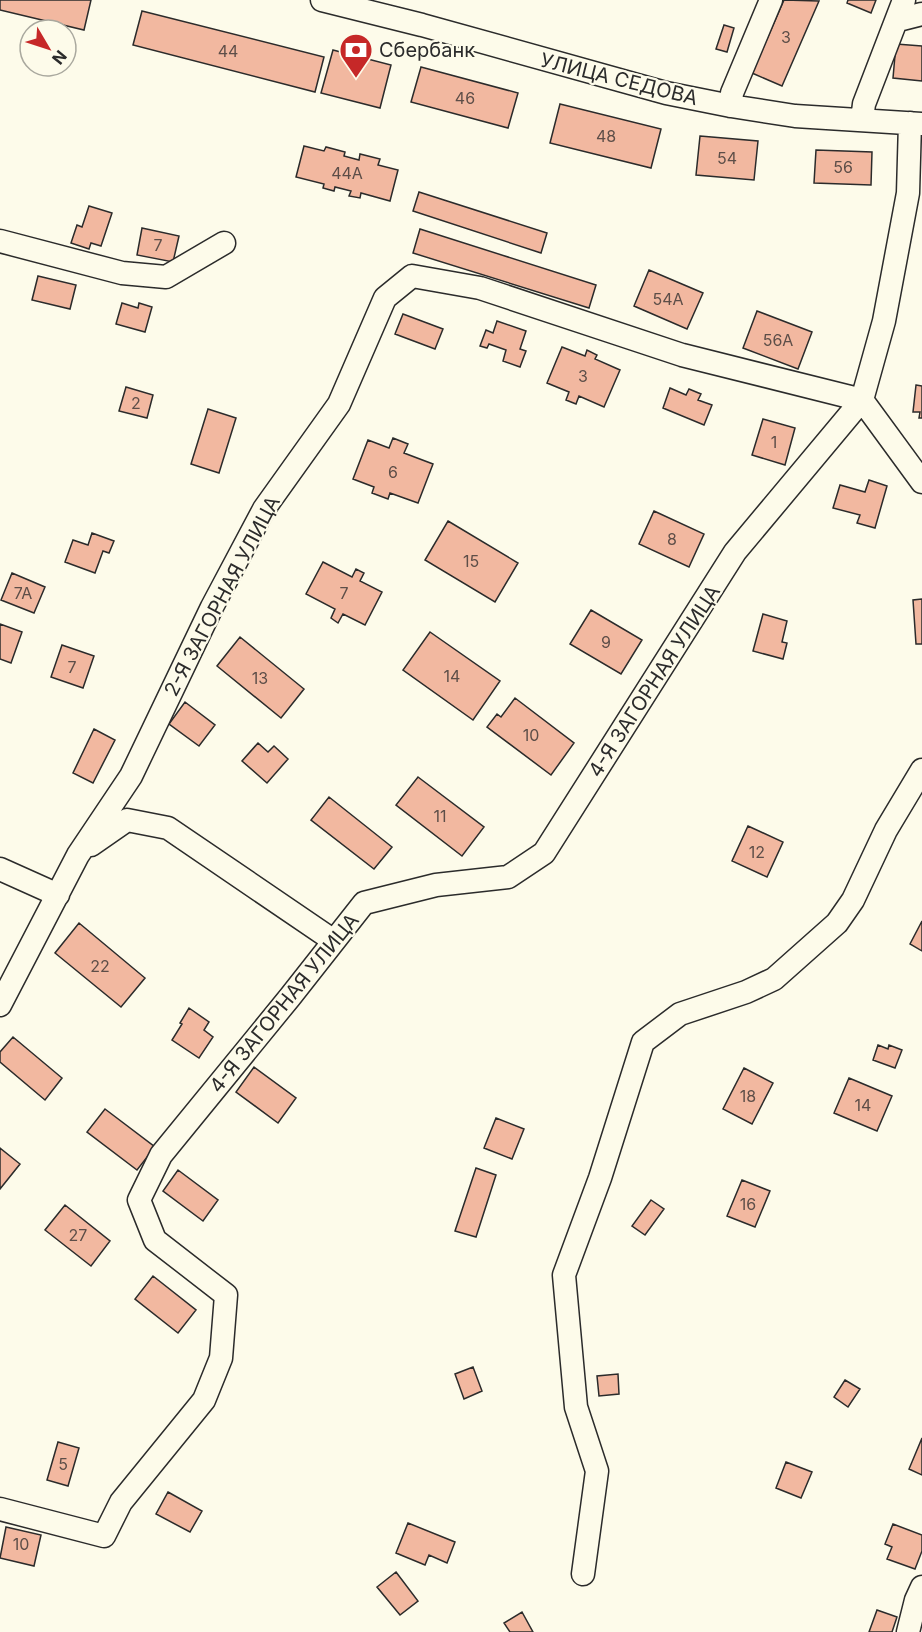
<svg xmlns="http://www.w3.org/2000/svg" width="922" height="1632" viewBox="0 0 922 1632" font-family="Inter,sans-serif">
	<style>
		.building { fill: #f2b8a0; stroke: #2b2b2b; stroke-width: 1.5 }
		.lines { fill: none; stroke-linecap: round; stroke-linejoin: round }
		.minor-casing { stroke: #2b2b2b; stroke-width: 25 }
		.minor { stroke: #fdfbea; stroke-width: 22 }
		.labels { text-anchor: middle; stroke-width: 4.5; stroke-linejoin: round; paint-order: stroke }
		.number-label { font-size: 16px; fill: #5d4e48 }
		.poi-label { font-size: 20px; fill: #2b2b2b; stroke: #fdfbea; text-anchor: start }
		.street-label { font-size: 20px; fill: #2b2b2b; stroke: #fdfbea }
	</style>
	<rect width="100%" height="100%" fill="#fdfbea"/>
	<path class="building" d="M0 0H91L84 30 0 10Z
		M784 0 819 1 782 86 752 73Z
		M848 0H876L871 13 847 3Z
		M142 11 324 57 315 92 133 45Z
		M724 25 734 28 727 52 716 49Z
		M896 44 922 46V81L893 78Z
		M333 50 391 65 380 108 321 93Z
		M421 67 518 93 508 128 411 102Z
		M560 104 661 129 651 168 550 143Z
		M700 136 758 141 754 180 696 175Z
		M304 146 324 151 326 147 345 152 344 156 359 160 360 154 380 159 378 165 398 170 390 201 361 193 360 198 349 196 351 191 335 187 334 191 323 188 324 184 296 177Z
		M816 150 872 152 871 185 814 183Z
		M419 192 547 233 541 253 413 211Z
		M89 206 112 213 101 246 91 243 89 249 71 243 77 225 82 227Z
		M142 228 179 236 173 262 137 255Z
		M420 229 596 285 589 308 413 253Z
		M649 270 703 293 687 329 634 306Z
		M38 276 76 285 70 309 32 300Z
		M122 303 138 308 139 303 152 307 145 332 116 324Z
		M757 311 812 332 798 369 743 348Z
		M403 314 443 329 435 349 395 334Z
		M497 321 526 331 520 349 526 351 520 367 503 361 506 350 489 344 487 348 480 346 486 330 493 333Z
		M562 347 585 356 587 350 597 355 595 359 620 370 604 407 579 396 576 404 566 400 569 392 547 383Z
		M916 385 922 386V418H919L920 412H913Z
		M126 387 153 395 147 418 119 411Z
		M670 388 686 395 689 389 701 394 698 400 712 405 704 425 663 408Z
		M208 409 236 418 219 473 191 464Z
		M763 419 795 428 785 465 752 455Z
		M393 438 408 444 404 453 433 464 418 503 390 493 388 499 372 493 374 487 353 479 368 440 389 448Z
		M869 480 887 486 875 528 857 523 860 515 833 508 840 485 865 492Z
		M654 511 704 534 689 567 639 544Z
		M448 521 518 563 495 602 425 560Z
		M92 533 114 541 109 553 103 551 95 573 65 562 73 540 88 545Z
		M323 562 352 577 356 569 364 573 360 581 382 592 365 625 343 614 338 623 331 618 335 609 306 594Z
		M12 573 45 587 34 613 1 600Z
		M922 599V644H916L913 600Z
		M591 610 642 640 621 674 570 644Z
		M763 614 787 621 782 642 787 643 783 659 753 651Z
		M0 624 22 632 11 663 0 659Z
		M430 632 500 681 473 720 403 670Z
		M240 637 304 689 281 718 217 666Z
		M62 645 94 656 83 688 51 677Z
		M515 698 574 743 551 775 487 727 497 714 501 717Z
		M185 702 215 725 199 746 169 724Z
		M94 729 115 740 93 783 73 773Z
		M258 743 268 752 274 746 288 759 267 783 242 761Z
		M418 777 484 827 462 856 396 805Z
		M329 797 392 847 374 869 311 820Z
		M748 826 783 842 767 877 732 861Z
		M922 921V951L910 944Z
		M79 923 145 978 121 1007 55 953Z
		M189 1008 209 1022 204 1030 213 1037 199 1058 172 1040 182 1024 180 1023Z
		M13 1037 62 1078 45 1100 0 1062V1052Z
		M878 1045 888 1049 889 1045 902 1050 895 1068 873 1060Z
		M254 1067 296 1098 278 1123 236 1092Z
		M744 1068 773 1083 752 1124 723 1109Z
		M849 1078 892 1096 877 1131 834 1113Z
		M105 1109 155 1147 137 1170 87 1132Z
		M496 1118 524 1129 512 1159 484 1148Z
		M0 1148 20 1164 0 1189Z
		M476 1168 496 1175 476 1237 455 1231Z
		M178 1170 218 1200 203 1221 163 1191Z
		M742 1180 770 1191 755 1227 727 1216Z
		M651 1200 664 1209 645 1235 632 1226Z
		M65 1205 110 1241 91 1266 45 1230Z
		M153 1276 196 1310 178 1333 135 1299Z
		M473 1367 482 1391 464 1399 455 1374Z
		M618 1374 619 1394 599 1396 597 1376Z
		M845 1380 860 1389 848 1407 834 1397Z
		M922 1438V1475L909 1469Z
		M58 1442 79 1448 68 1486 47 1480Z
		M786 1462 812 1472 801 1498 776 1488Z
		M168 1492 202 1511 190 1532 156 1514Z
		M408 1523 455 1542 447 1563 429 1555 425 1565 396 1553Z
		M893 1524 922 1535V1551L915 1569 887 1559 892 1547 885 1544Z
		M6 1527 41 1535 34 1566 0 1558Z
		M396 1572 418 1601 400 1615 377 1587Z
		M877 1610 897 1617 892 1632H869Z
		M522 1612 533 1632H510L504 1623Z"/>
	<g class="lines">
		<g class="minor-casing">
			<path id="minor" d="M322 0 422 25 666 93 731 106 795 116 922 124
				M898 20 922 14
				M731 106 732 93 771 0
				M862 120 864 104 904 0
				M0 241 122 273 166 277 224 243
				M91 845 127 820 168 828 334 941
				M0 869 58 895
				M0 1005 78 855 131 776 212 607 264 509 339 404 385 298 412 276 480 288 682 355 862 400 922 482
				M0 1509 104 1536 121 1502 204 1400 221 1358 226 1295 155 1240 139 1200 161 1155 290 997 364 903 436 885 508 877 544 853 735 552 862 400 884 321 908 193 910 123
				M583 1574 597 1471 576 1407 564 1275 600 1178 643 1042 680 1014 746 992 774 979 837 923 853 900 886 830 922 770
				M908 1632 916 1600 922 1587"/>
		</g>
		<use href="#minor" class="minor"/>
	</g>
	<defs>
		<g id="bank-pin" transform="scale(1.725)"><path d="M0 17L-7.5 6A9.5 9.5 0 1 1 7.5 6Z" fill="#c62828" stroke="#fdfbea"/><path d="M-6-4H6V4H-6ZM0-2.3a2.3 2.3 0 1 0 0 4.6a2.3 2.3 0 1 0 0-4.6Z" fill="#fff"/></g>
	</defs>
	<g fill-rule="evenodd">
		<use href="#bank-pin" x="356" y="50"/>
	</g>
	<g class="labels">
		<g class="number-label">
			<text x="786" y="43">3</text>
			<text x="228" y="57">44</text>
			<text x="465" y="104">46</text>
			<text x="606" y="142">48</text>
			<text x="727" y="164">54</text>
			<text x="843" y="173">56</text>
			<text x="347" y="179">44А</text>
			<text x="158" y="251">7</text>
			<text x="668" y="305">54А</text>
			<text x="778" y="346">56А</text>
			<text x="583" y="382">3</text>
			<text x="136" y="409">2</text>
			<text x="774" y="448">1</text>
			<text x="393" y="478">6</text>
			<text x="672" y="545">8</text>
			<text x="471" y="567">15</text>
			<text x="23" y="599">7А</text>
			<text x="344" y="599">7</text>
			<text x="606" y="648">9</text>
			<text x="72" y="673">7</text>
			<text x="452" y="682">14</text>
			<text x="260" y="684">13</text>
			<text x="531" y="741">10</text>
			<text x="440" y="822">11</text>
			<text x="757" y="858">12</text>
			<text x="100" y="972">22</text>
			<text x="748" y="1102">18</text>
			<text x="863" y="1111">14</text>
			<text x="748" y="1210">16</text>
			<text x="78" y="1241">27</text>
			<text x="63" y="1470">5</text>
			<text x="21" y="1550">10</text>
		</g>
		<g class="poi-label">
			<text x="379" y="57">Сбербанк</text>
		</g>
		<g class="street-label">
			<text transform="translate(619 79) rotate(14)" y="7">УЛИЦА СЕДОВА</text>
			<text transform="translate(222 596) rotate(-62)" y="7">2-Я ЗАГОРНАЯ УЛИЦА</text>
			<text transform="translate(654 681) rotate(-57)" y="7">4-Я ЗАГОРНАЯ УЛИЦА</text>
			<text transform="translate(284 1003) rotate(-51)" y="7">4-Я ЗАГОРНАЯ УЛИЦА</text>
		</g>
	</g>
	<g transform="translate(48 48) rotate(129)"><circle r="28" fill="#fdfbea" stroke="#a9a89e" stroke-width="1.5"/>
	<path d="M0-4.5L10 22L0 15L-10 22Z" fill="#c62828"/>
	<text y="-9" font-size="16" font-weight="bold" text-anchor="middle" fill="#2b2b2b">N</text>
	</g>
</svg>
